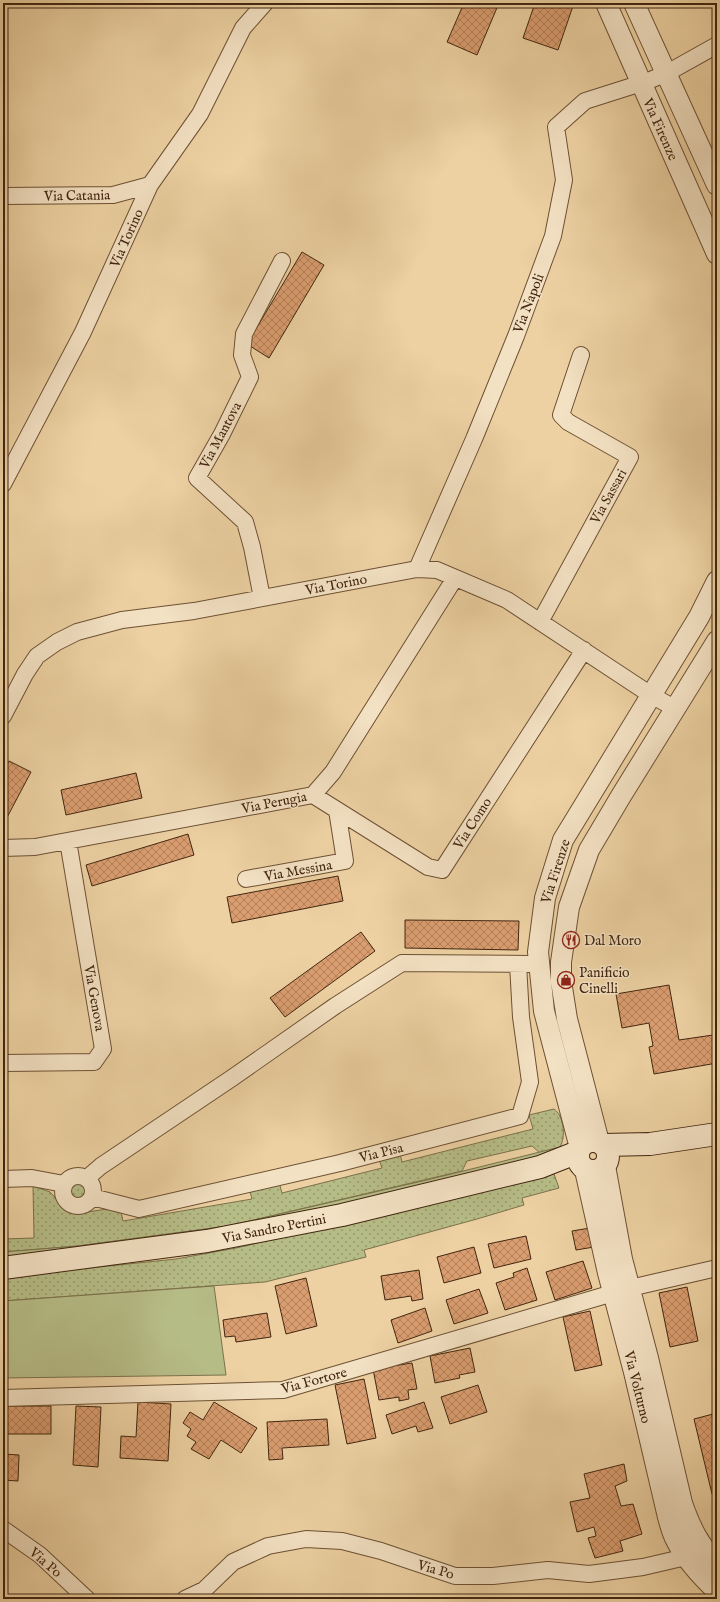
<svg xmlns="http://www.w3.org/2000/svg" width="720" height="1602" viewBox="0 0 720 1602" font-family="'IM FELL English',serif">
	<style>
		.grass { fill: url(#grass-dots); stroke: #7c714b }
		.green { fill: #b6bc86; stroke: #7c714b }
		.building { fill: url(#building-cross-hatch); stroke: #422610 }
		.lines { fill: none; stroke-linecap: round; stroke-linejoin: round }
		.minor-casing { stroke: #6d5134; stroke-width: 18 }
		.tertiary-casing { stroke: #6d5134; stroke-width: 22 }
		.secondary-casing { stroke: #422610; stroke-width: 24 }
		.minor { stroke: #f3e1c3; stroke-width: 16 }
		.tertiary { stroke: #f3e1c3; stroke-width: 20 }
		.secondary { stroke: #f3e1c3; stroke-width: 22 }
		.labels { text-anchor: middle; stroke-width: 3; stroke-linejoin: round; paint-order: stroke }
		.street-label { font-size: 14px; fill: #422610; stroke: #f3e1c3 }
		.poi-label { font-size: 14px; fill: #422610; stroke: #f3e1c3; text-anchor: start }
	</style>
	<defs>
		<pattern id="grass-dots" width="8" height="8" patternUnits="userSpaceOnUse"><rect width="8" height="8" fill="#b6bc86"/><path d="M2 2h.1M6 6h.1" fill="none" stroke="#96996c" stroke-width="1.8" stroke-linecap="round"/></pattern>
		<pattern id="building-cross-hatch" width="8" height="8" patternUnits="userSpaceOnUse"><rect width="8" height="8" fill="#da9d6f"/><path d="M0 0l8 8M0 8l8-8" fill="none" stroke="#b2805a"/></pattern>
	</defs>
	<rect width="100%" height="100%" fill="#edd1a2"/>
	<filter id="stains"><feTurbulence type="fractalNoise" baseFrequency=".005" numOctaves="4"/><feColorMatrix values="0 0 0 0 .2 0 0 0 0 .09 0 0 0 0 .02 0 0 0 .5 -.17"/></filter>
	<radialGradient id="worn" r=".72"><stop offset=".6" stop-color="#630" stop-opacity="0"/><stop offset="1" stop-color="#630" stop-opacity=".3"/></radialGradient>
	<path class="grass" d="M554 1109C564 1116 566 1137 560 1147L540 1153 532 1146 467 1161 462 1171 228 1226 78 1246 3 1252V1239L34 1238 33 1186 50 1192 69 1212 81 1213 120 1207 123 1221 252 1199 249 1188 279 1182 282 1193 382 1168 378 1156 399 1150 402 1162 533 1129 529 1115Z
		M554 1174 559 1188 522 1198 524 1205 477 1219 364 1250 366 1257 265 1282 3 1301V1277L176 1259 236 1248Z
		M69 1191a9 9 0 1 1 18 0a9 9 0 1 1-18 0Z"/>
	<path class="green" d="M560 1147 562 1152 361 1200 229 1229 3 1257V1252L78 1246 228 1226 431 1179Z
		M214 1286 226 1375 3 1378V1301Z"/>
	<path class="building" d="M464 3H499L477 55 447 42Z
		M535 3H574L558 50 523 38Z
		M302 252 324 265 269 358 247 344Z
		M9 761 31 772 3 825V772Z
		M136 773 142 798 66 815 61 790Z
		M188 834 194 855 92 886 86 865Z
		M338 876 343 901 232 923 227 897Z
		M405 920 519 921 518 950 405 948Z
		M361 932 375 951 285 1017 270 998Z
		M669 985 679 1040 713 1035 717 1063 654 1074 649 1047 653 1046 649 1023 622 1028 616 994Z
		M590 1228 594 1247 576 1250 572 1231Z
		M526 1236 531 1259 494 1268 488 1244Z
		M474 1247 481 1273 444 1283 437 1257Z
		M583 1261 592 1288 555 1300 546 1272Z
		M527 1268 537 1300 505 1310 496 1283 514 1277 513 1273Z
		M419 1270 423 1299 412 1301 411 1296 385 1300 381 1276Z
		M306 1278 317 1326 286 1334 275 1286Z
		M687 1287 698 1341 670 1347 659 1293Z
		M479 1289 488 1313 454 1324 446 1300Z
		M425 1308 432 1331 398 1343 391 1320Z
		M590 1311 602 1365 575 1371 563 1317Z
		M267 1313 271 1337 236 1342 235 1336 225 1337 223 1320Z
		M470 1348 475 1372 459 1375 460 1378 435 1383 430 1356Z
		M412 1363 417 1389 408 1390 409 1399 399 1401V1397L379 1400 373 1369Z
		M364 1379 376 1438 347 1444 335 1385Z
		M478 1385 487 1412 450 1424 441 1397Z
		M138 1402 171 1404 168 1461 120 1458 121 1436 136 1437Z
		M214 1402 257 1428 241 1453 221 1440 209 1459 191 1449 196 1442 187 1436 191 1429 183 1423 190 1412 203 1420Z
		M424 1402 433 1428 418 1432 416 1426 392 1434 386 1415Z
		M3 1406H51V1434H3Z
		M76 1406 101 1407 98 1467 73 1465Z
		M717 1413V1493L712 1494 694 1419Z
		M327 1419 329 1445 282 1448 283 1459 269 1460 267 1422Z
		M3 1454 19 1455 18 1481 3 1480Z
		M624 1464 627 1481 615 1486 621 1506 633 1504 642 1534 620 1541 623 1551 595 1558 588 1538 596 1536 594 1527 577 1532 570 1502 590 1498 584 1474Z"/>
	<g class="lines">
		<g class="minor-casing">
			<path id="minor" d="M3 196 113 195 150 185
				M3 484 83 332 150 185 200 114 243 28 265 3
				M417 569 474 439 516 336 553 236 564 180 556 127 585 101 648 81 667 73 717 45
				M262 598 252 547 245 522 197 478 222 434 250 377 242 355 244 334 282 261
				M540 622 630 457 568 422 561 415 581 355
				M3 716 25 674 37 656 57 642 77 632 122 620 194 611 417 569 437 570 507 600 651 695 676 709
				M313 795 428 867 442 870 584 650
				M3 848 35 847 313 795 333 772 455 578
				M246 879 345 861 337 810
				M3 1063 94 1062 103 1049 68 841
				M63 1191a15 15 0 1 1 30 0a15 15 0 1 1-30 0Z
				M87 1178 101 1166 232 1078 335 1006 402 963 529 964
				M3 1179 32 1178 64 1184
				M92 1197 139 1209 340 1163 520 1116 530 1082 521 1017 518 964
				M630 1288 717 1268
				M3 1398 283 1390 613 1293
				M3 1529 40 1555 87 1599
				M185 1599 204 1590 233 1562 268 1546 306 1539 342 1541 381 1551 455 1576H493L548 1570 589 1574 643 1567 686 1557 693 1550"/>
		</g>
		<g class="tertiary-casing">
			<path id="tertiary" d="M606 3 717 254
				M634 3 717 185
				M599 1142 567 1019 561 981V962L569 907 589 850 621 796 717 641
				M580 1148 544 1011 538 952 545 898 563 840 699 617 717 581
				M605 1166 622 1259 648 1358 682 1503C690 1526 699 1546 717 1563
				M585 1170 608 1273 634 1372 668 1517C670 1524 672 1533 676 1540 686 1560 701 1576 717 1591"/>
		</g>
		<g class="secondary-casing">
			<path id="secondary" d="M578 1156a15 15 0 1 1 30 0a15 15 0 1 1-30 0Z
				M603 1145 650 1144 717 1134
				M3 1268 207 1241 342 1215 540 1167 578 1152"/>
		</g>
		<use href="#minor" class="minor"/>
		<use href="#tertiary" class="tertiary"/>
		<use href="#secondary" class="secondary"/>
	</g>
	<defs>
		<g id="restaurant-ring" transform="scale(0.9)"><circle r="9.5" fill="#f3e1c3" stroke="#8f2418" stroke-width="1.5"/><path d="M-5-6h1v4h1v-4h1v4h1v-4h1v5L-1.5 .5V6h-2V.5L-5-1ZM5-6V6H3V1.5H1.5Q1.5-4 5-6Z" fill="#8f2418"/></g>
		<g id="shop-ring" transform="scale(0.9)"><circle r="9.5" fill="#f3e1c3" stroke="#8f2418" stroke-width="1.5"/><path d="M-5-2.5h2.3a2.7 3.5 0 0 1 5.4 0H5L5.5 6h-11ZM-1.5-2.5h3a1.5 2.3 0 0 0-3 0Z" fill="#8f2418"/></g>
	</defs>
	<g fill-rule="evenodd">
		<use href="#restaurant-ring" x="571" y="940"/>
		<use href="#shop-ring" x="566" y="980"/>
	</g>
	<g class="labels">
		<g class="street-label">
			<text transform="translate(661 129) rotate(66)" y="5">Via Firenze</text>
			<text transform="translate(77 195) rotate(-1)" y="5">Via Catania</text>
			<text transform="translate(126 238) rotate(-66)" y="5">Via Torino</text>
			<text transform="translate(528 303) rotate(-69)" y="5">Via Napoli</text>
			<text transform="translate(220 435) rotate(-62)" y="5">Via Mantova</text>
			<text transform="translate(608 496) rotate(-61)" y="5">Via Sassari</text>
			<text transform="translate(336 584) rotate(-11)" y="5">Via Torino</text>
			<text transform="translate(274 802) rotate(-11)" y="5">Via Perugia</text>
			<text transform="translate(472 823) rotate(-57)" y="5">Via Como</text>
			<text transform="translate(298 870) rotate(-10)" y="5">Via Messina</text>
			<text transform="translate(555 871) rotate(-72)" y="5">Via Firenze</text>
			<text transform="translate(95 998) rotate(80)" y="5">Via Genova</text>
			<text transform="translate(381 1152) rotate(-14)" y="5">Via Pisa</text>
			<text transform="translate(274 1228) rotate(-11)" y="5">Via Sandro Pertini</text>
			<text transform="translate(314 1380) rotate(-15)" y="5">Via Fortore</text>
			<text transform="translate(638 1387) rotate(76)" y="5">Via Volturno</text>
			<text transform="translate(46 1562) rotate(41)" y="5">Via Po</text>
			<text transform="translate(436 1569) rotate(16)" y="5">Via Po</text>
		</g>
		<g class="poi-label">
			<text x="584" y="945">Dal Moro</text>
			<text x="579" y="977">Panificio<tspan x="579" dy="16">Cinelli</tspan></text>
		</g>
	</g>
	<rect width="720" height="1602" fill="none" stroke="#edd1a2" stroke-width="16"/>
	<rect x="4" y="4" width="712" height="1594" fill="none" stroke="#422610" stroke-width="2"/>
	<rect x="8" y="8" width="704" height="1586" fill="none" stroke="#422610"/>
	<rect width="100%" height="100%" filter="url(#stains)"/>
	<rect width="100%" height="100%" fill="url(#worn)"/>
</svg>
